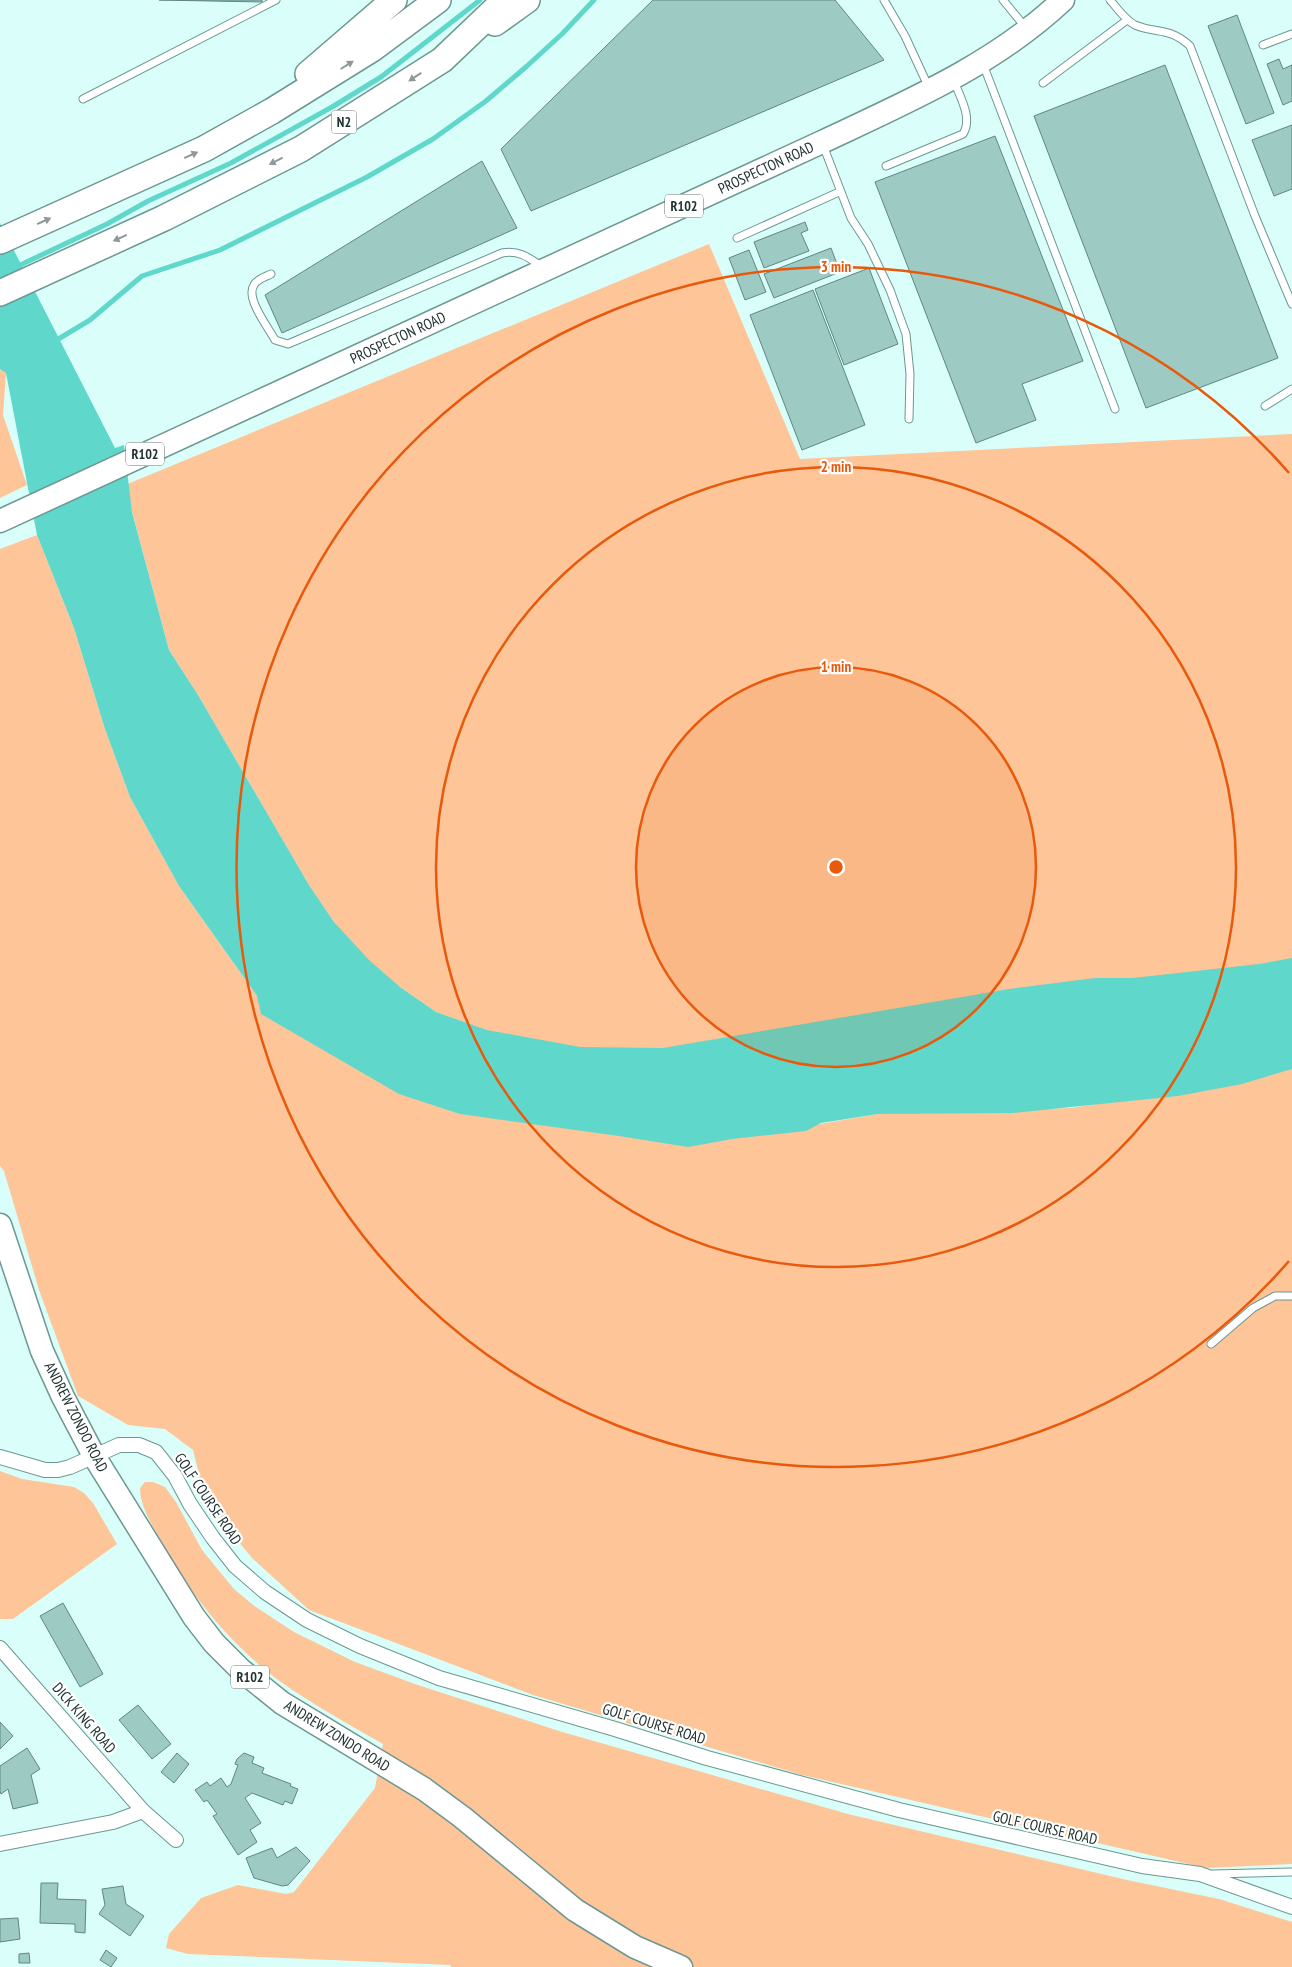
<svg xmlns="http://www.w3.org/2000/svg" width="1292" height="1967" viewBox="0 0 1292 1967" font-family="'PT Sans Narrow',sans-serif">
	<style>
		.green { fill: #fdc598 }
		.water { fill: #60d7cb }
		.lines { fill: none; stroke-linecap: round; stroke-linejoin: round }
		.stream { stroke: #60d7cb; stroke-width: 5 }
		.building { fill: #9ecac4; stroke: #5d8782 }
		.lane-casing { stroke: #6c9792; stroke-width: 9 }
		.street-casing { stroke: #6c9792; stroke-width: 16 }
		.primary-casing { stroke: #6c9792; stroke-width: 25 }
		.highway-casing { stroke: #6c9792; stroke-width: 28 }
		.lane { stroke: #fff; stroke-width: 7 }
		.street { stroke: #fff; stroke-width: 14 }
		.primary { stroke: #fff; stroke-width: 22 }
		.highway { stroke: #fff; stroke-width: 25 }
		.oneway { fill: #909998 }
		.ring { fill: none; stroke: #e8590c; stroke-width: 2.5 }
		.labels { text-anchor: middle; stroke-width: 4.5; stroke-linejoin: round; paint-order: stroke }
		.shield { fill: #fff; stroke: #64706f; stroke-width: 1 }
		.shield-label { font-size: 14px; font-weight: bold; fill: #213331 }
		.street-label { font-size: 15px; fill: #213331; stroke: #fff }
		.centre { fill: #e8590c; stroke: #fff; stroke-width: 2.5 }
		.ring-label { font-size: 15px; text-anchor: middle; font-weight: bold; fill: #e8590c; stroke: #fff; stroke-width: 4.5; stroke-linejoin: round; paint-order: stroke }
	</style>
	<rect width="100%" height="100%" fill="#dafffa"/>
	<path class="green" d="M709 244 800 459 1292 434V967L846 1030 610 1055 522 1043 436 1012 374 969 334 922 309 885 198 695 169 650 125 485Z
		M0 369 6 373 3 415 27 485 0 498Z
		M37 535 74 628 105 729 130 797 179 886 264 1006 779 1131 878 1114 1071 1108 1168 1093 1292 1062V1864L1206 1868 802 1775 533 1695 309 1610 252 1558 200 1495 198 1470 193 1450 165 1429 128 1425 78 1396 39 1290 4 1171 0 1166V549Z
		M0 1471 22 1479 74 1487 84 1493 93 1503 117 1544 13 1619H0Z
		M145 1482H153L165 1487 176 1502 202 1550 234 1589 253 1605 294 1632 355 1662 415 1684 559 1731 848 1814 1127 1880 1219 1899 1292 1922V1967H451L450 1965 188 1954 166 1948 169 1934 201 1898 238 1885 286 1894 294 1892 375 1788 383 1744C353 1727 323 1710 294 1691 239 1655 192 1599 161 1541 152 1525 140 1506 140 1488Z"/>
	<path class="water" d="M0 223 115 448 124 445 132 512 169 650 198 695 309 885 334 922 369 960 400 987 436 1012 487 1030 580 1047 663 1048 1009 989 1095 978H1133L1259 964 1292 958V1069L1242 1084 1178 1096 1013 1113 878 1114 821 1123 806 1131 732 1139 688 1147 619 1136 460 1114 399 1094 261 1014 257 996 179 886 130 797 105 729 74 628 37 535 6 373 0 369Z"/>
	<g class="lines">
		<path class="stream" d="M16 267 107 224 148 201 231 163 332 107 381 77 480 0
			M55 341 90 320 142 276 220 250 367 177 433 139 486 101 527 66 562 34 594 0"/>
	</g>
	<path class="building" d="M159 0H262V2Z
		M653 0H835L884 60 531 211 501 149Z
		M1237 15 1274 113 1246 124 1208 26Z
		M1279 59 1283 69 1292 65V101L1283 105 1267 64Z
		M1165 65 1278 358 1146 408 1034 116Z
		M1292 125V189L1274 196 1252 140Z
		M995 136 1083 361 1022 384 1036 420 976 443 875 182Z
		M482 161 517 228 282 333 265 295Z
		M805 222 808 230 801 233 809 251 764 268 754 242Z
		M831 248 840 272 774 298 764 274Z
		M749 250 766 292 745 300 729 258Z
		M869 268 898 344 844 365 815 289Z
		M813 290 865 425 802 450 750 315Z
		M63 1603 103 1674 80 1687 40 1616Z
		M138 1705 171 1744 152 1759 119 1720Z
		M0 1722 13 1736 0 1749Z
		M27 1748 40 1769 31 1775 38 1803 13 1809 8 1789 1 1794 0 1791V1766Z
		M177 1753 189 1764 174 1783 161 1772Z
		M244 1753 254 1757 252 1763 264 1768 262 1773 291 1784 290 1786 298 1789 292 1804 285 1801 283 1805 252 1793 245 1798 261 1823 250 1830 257 1842 238 1855 213 1816 217 1814 207 1800 204 1802 195 1790 207 1782 210 1786 221 1778 227 1787 231 1784 238 1765 235 1764 237 1759Z
		M296 1847 310 1861 288 1885 282 1886 254 1878 246 1858 272 1848 277 1858Z
		M41 1883H58L57 1899 86 1900 85 1933 75 1932V1924L40 1923Z
		M123 1886 126 1904 144 1916 130 1936 99 1914 105 1905 102 1889Z
		M18 1918 20 1939 0 1942V1919Z
		M106 1950 117 1958 111 1967 100 1960Z
		M29 1953 30 1963H19V1954Z"/>
	<g class="lines">
		<g class="lane-casing">
			<path id="lane" d="M884 0 905 36 929 88
				M1003 0 1026 28
				M1110 0C1118 9 1125 20 1135 25 1157 34 1170 27 1190 46L1255 216 1292 304
				M1263 45 1292 34
				M983 64 1115 409
				M1043 83 1127 20
				M83 99 276 0
				M823 145 851 218 868 244 890 290 906 334 910 374 909 419
				M886 166 963 134C973 118 960 97 954 81
				M737 238 839 192
				M271 274C265 277 257 279 254 285 245 298 268 327 275 340L288 344 502 253C519 250 528 257 541 266
				M1265 406 1292 389
				M1211 1344 1253 1308 1275 1296H1292
				M1213 1874 1292 1872"/>
		</g>
		<g class="street-casing">
			<path id="street" d="M0 1457 45 1470H58L70 1467 119 1445H139L156 1452 175 1476 190 1504 213 1538 235 1566 265 1592 307 1620 360 1646 439 1678 615 1729 707 1758 899 1810 1142 1866 1200 1874 1292 1907
				M0 1648 143 1811 176 1840
				M0 1844 113 1822 143 1811"/>
		</g>
		<g class="primary-casing">
			<path id="primary" d="M0 521 822 142C907 102 994 65 1063 0
				M0 1225 42 1351 63 1397 94 1456 194 1617 214 1643 241 1670 282 1703 424 1789 462 1817 575 1910 635 1947 681 1967"/>
		</g>
		<g class="highway-casing">
			<path id="highway" d="M495 23 527 0
				M308 74 394 0
				M0 241 204 149 272 111 372 49 438 0
				M0 293 164 218 301 149 442 60 505 0"/>
		</g>
		<use href="#lane" class="lane"/>
		<use href="#street" class="street"/>
		<use href="#primary" class="primary"/>
		<use href="#highway" class="highway"/>
	</g>
	<defs><path id="oneway-solid" d="M-6-.8H1V-3.2L6.5 0L1 3.2V.8H-6Z" transform="scale(1.25)"/></defs>
	<g class="oneway">
		<use href="#oneway-solid" transform="translate(347 65) rotate(-32)"/>
		<use href="#oneway-solid" transform="translate(415 77) rotate(147)"/>
		<use href="#oneway-solid" transform="translate(191 155) rotate(-24)"/>
		<use href="#oneway-solid" transform="translate(276 161) rotate(153)"/>
		<use href="#oneway-solid" transform="translate(44 221) rotate(-24)"/>
		<use href="#oneway-solid" transform="translate(120 238) rotate(156)"/>
	</g>
	<circle cx="836" cy="867" r="200" fill="#e8590c" fill-opacity=".12"/>
	<g class="ring">
		<circle cx="836" cy="867" r="200"/>
		<circle cx="836" cy="867" r="400"/>
		<path d="M1289 1261A600 600 0 1 1 1289 473"/>
	</g>
	<g class="labels">
		<g class="shield">
			<rect x="331.5" y="110.5" width="25" height="23" rx="4"/>
			<rect x="665" y="194.5" width="38" height="23" rx="4"/>
			<rect x="126" y="442.5" width="38" height="23" rx="4"/>
			<rect x="231" y="1665.5" width="38" height="23" rx="4"/>
		</g>
		<g class="shield-label">
			<text x="344" y="127">N2</text>
			<text x="684" y="211">R102</text>
			<text x="145" y="459">R102</text>
			<text x="250" y="1682">R102</text>
		</g>
		<g class="street-label">
			<text transform="translate(766 168) rotate(-25)" y="5">PROSPECTON ROAD</text>
			<text transform="translate(398 338) rotate(-25)" y="5">PROSPECTON ROAD</text>
			<text transform="translate(76 1417) rotate(63)" y="5">ANDREW ZONDO ROAD</text>
			<text transform="translate(208 1499) rotate(56)" y="5">GOLF COURSE ROAD</text>
			<text transform="translate(84 1718) rotate(49)" y="5">DICK KING ROAD</text>
			<text transform="translate(654 1724) rotate(17)" y="5">GOLF COURSE ROAD</text>
			<text transform="translate(337 1736) rotate(32)" y="5">ANDREW ZONDO ROAD</text>
			<text transform="translate(1045 1828) rotate(13)" y="5">GOLF COURSE ROAD</text>
		</g>
	</g>
	<circle cx="836" cy="867" r="8" class="centre"/>
	<g class="ring-label">
		<text x="836" y="272">3 min</text>
		<text x="836" y="472">2 min</text>
		<text x="836" y="672">1 min</text>
	</g>
</svg>
